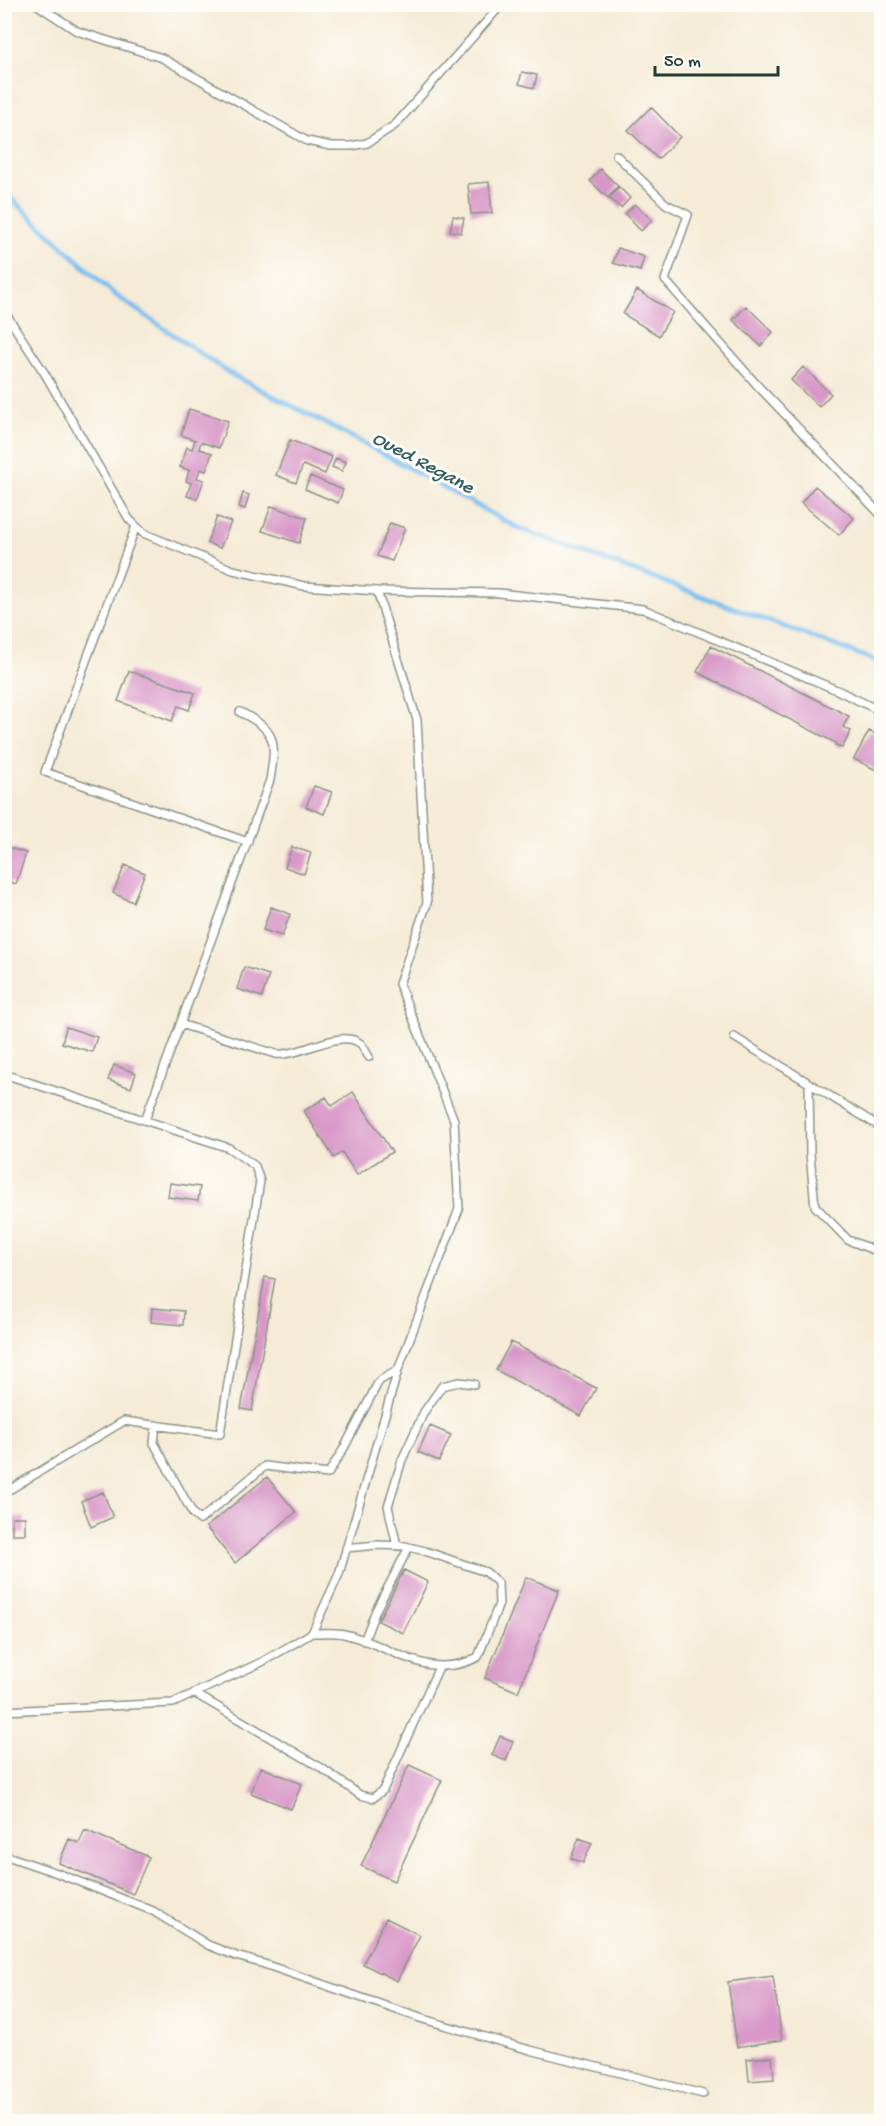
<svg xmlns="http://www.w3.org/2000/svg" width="886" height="2126" viewBox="0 0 886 2126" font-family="'Gochi Hand',sans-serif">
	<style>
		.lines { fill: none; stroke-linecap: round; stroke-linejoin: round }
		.stream { stroke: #78bdef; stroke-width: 5 }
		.building { fill: #d897c8 }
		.service-casing { stroke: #8a9485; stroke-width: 10 }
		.service { stroke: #fff; stroke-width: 7 }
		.labels { text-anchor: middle; stroke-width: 6; stroke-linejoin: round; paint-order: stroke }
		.water-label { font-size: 20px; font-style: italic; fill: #355d63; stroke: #fdfcf7 }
	</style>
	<rect width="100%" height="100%" fill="#fdfcf7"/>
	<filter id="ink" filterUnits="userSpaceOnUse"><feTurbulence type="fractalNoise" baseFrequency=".0167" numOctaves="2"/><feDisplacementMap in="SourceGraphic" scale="12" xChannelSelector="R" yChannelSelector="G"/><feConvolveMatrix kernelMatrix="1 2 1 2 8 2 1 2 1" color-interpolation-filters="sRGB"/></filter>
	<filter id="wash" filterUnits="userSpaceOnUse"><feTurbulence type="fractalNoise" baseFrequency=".008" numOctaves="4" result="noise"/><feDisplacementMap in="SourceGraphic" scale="24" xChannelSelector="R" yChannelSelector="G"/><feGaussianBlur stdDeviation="1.35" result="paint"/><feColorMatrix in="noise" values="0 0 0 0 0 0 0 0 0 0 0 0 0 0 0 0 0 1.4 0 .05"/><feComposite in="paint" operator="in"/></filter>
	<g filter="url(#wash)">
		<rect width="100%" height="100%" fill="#f5ebd6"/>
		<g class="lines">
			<path class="stream" d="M4 192 114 294 229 373 382 453 516 527 882 663"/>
		</g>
		<g id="blocks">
			<path class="building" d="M522 72 537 75 534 88 519 84Z
				M651 107 680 137 658 159 628 130Z
				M600 169 618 186 608 198 590 181Z
				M489 182 492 213 471 214 468 184Z
				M619 187 630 198 621 208 609 198Z
				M635 204 652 220 641 231 625 214Z
				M453 216 464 218 461 233 450 231Z
				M618 248 644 257 640 271 613 263Z
				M637 290 673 312 659 336 623 314Z
				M746 306 773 332 761 346 733 320Z
				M803 367 831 394 819 407 791 380Z
				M189 409 228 421 219 448 201 442 199 449 212 453 206 471 200 469 197 478 204 480 197 499 187 496 191 483 186 481 189 470 180 467 187 447 192 449 195 440 181 435Z
				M290 440 332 457 325 474 303 465 296 483 276 475Z
				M336 458 346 462 342 471 332 467Z
				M310 476 343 490 338 503 305 489Z
				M815 486 854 518 839 535 801 503Z
				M243 493 249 495 245 509 239 507Z
				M271 506 307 518 299 543 262 531Z
				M217 517 231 522 220 548 207 543Z
				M390 523 405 528 392 561 377 556Z
				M711 646 849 716 843 727 851 731 842 748 835 745 836 743 697 672Z
				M129 671 195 693 189 710 178 706 172 721 118 701Z
				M869 731 882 737V773L854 759Z
				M314 786 332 792 324 814 306 807Z
				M7 847 26 853 16 884 4 880V853Z
				M292 847 311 853 304 874 285 867Z
				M125 865 145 873 133 902 113 893Z
				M271 907 290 914 282 936 263 930Z
				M244 967 269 975 262 997 237 989Z
				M66 1027 97 1037 92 1052 62 1043Z
				M114 1065 136 1073 131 1088 108 1080Z
				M353 1092 392 1152 357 1175 342 1152 334 1158 304 1111 326 1097 332 1106Z
				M170 1183 200 1187 198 1201 168 1197Z
				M265 1277 275 1279 252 1411 241 1409Z
				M152 1308 184 1311 183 1325 151 1322Z
				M511 1342 596 1388 581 1416 496 1370Z
				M430 1426 451 1435 439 1461 418 1452Z
				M267 1477 296 1512 235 1563 206 1527Z
				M103 1492 113 1517 91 1527 81 1501Z
				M12 1517H25V1534H12Z
				M404 1570 428 1582 403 1633 378 1621Z
				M526 1577 559 1590 518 1692 485 1678Z
				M500 1736 513 1741 506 1761 492 1755Z
				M409 1765 442 1780 394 1881 361 1866Z
				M261 1767 302 1784 291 1809 251 1793Z
				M85 1830 149 1857 133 1894 59 1863 69 1839 79 1843Z
				M579 1838 592 1843 583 1863 571 1858Z
				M386 1918 420 1935 397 1981 363 1964Z
				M773 1976 782 2040 737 2047 728 1982Z
				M772 2057 774 2079 749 2081 747 2059Z"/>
		</g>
	</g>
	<g filter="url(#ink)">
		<use href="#blocks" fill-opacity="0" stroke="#8a9485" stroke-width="1.5"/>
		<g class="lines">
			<g class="service-casing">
				<path id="service" d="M36 4 77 31 162 58 307 141 331 146H351L367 143 395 125 502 4
					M616 155 666 204 688 215 665 280 757 385 882 516
					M4 311 45 374 129 519 143 533 233 570 304 586 377 591 499 593 643 609 837 690 882 712
					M136 526 45 772 248 842
					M180 1024 276 1054C300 1057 341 1027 361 1044 364 1047 366 1053 369 1057
					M734 1037 882 1128
					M4 1074 229 1148 255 1166 260 1181 220 1434 124 1421 4 1493
					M809 1084 810 1154 815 1206 848 1240 882 1253
					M145 1120 270 780C276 742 278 731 240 712
					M156 1425 154 1443 193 1514 200 1520 265 1466 328 1474 344 1448 379 1381 398 1370
					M397 1546 388 1506 402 1460 424 1412 442 1386 459 1382 474 1384
					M312 1633C322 1633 334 1632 344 1634 393 1645 427 1683 478 1657L499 1604 498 1583 486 1572 425 1551 405 1546 377 1545 346 1548
					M364 1641 376 1610 409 1547
					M194 1693 320 1767 360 1795 373 1798 383 1790 439 1667
					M4 1711 173 1703 262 1662 312 1633 339 1574 398 1370 459 1209 454 1120 399 984 427 903 417 720 377 591
					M4 1855 57 1873 153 1911 208 1945 236 1956 264 1964 423 2019 530 2050 703 2094"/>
			</g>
			<use href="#service" class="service"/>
		</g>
	</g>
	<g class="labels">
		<g class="water-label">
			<text transform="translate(424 461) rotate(28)" y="7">Oued Regane</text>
		</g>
	</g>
	<rect width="886" height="2126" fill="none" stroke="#fdfcf7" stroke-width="24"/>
	<path d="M655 66v9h123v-9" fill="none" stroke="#1f3d34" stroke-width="3"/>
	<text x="664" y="66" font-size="18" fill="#1f3d34" stroke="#fdfcf7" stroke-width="4.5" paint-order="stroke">50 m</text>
</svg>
